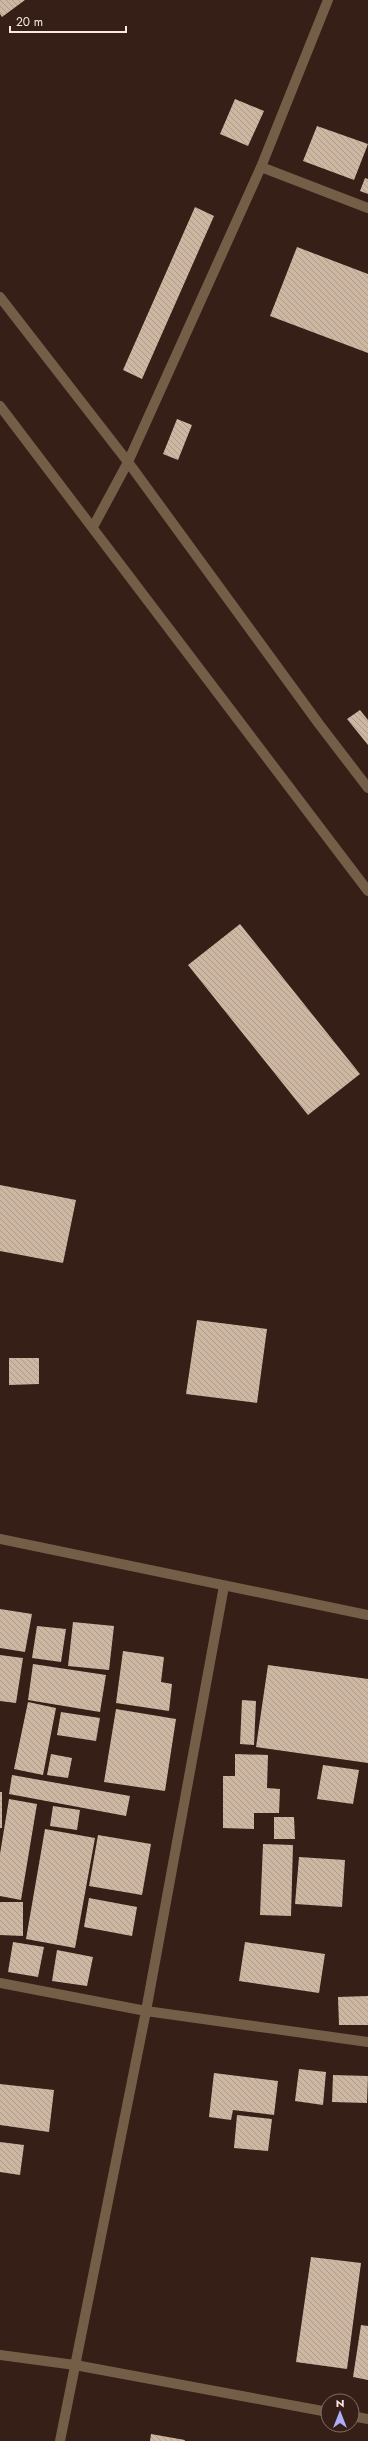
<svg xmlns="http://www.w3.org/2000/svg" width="368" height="2441" viewBox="0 0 368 2441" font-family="Jost,sans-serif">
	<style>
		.building { fill: url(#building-back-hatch) }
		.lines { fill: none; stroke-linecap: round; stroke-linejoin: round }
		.minor { stroke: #755e47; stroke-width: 10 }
	</style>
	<defs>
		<pattern id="building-back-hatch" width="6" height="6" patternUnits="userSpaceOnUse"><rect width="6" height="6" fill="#cdb7a2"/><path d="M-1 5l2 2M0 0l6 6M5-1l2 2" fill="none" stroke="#ac9b8a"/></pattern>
	</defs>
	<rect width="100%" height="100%" fill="#351f16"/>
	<path class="building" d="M0 0H25L2 17 0 14Z
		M235 99 264 111 248 146 220 134Z
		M317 126 368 144 354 180 303 161Z
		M365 178 368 179V194L360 191Z
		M195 207 214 216 142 379 123 370Z
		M297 247 368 274V353L270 316Z
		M177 419 192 425 178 460 163 454Z
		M360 710 368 720V745L347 719Z
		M240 924 360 1074 308 1115 188 965Z
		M0 1185 76 1200 63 1263 0 1251Z
		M197 1320 267 1329 257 1403 186 1394Z
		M9 1358H39V1384L9 1385Z
		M0 1609 32 1614 25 1652 0 1648Z
		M73 1622 114 1626 109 1670 68 1666Z
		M37 1626 66 1629 61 1662 32 1658Z
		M123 1651 164 1657 161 1682 172 1684 169 1711 116 1703Z
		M0 1655 23 1658 16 1703 0 1701Z
		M33 1664 106 1675 100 1712 28 1700Z
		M268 1665 368 1679V1763L256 1747Z
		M242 1700 256 1701 254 1745 240 1744Z
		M28 1702 56 1708 43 1775 14 1769Z
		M116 1709 176 1719 165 1791 104 1782Z
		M61 1712 100 1718 96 1741 57 1735Z
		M51 1754 72 1758 68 1778 47 1775Z
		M235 1754 268 1755 267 1788 280 1789 279 1813H254V1829L223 1828V1776H235Z
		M323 1765 359 1770 353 1804 317 1799Z
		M12 1775 130 1796 126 1816 9 1794Z
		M0 1792H2V1828H0Z
		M9 1799 37 1804 21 1900 0 1896V1854Z
		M53 1806 80 1810 77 1830 50 1826Z
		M274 1817H294L295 1839H274Z
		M45 1829 95 1838 75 1948 26 1939Z
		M98 1835 151 1844 142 1895 89 1886Z
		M263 1844 293 1845 291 1916 260 1915Z
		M299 1857 345 1860 342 1907 295 1904Z
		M89 1898 137 1907 132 1936 84 1927Z
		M0 1902H23V1936L0 1935Z
		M13 1942 44 1947 38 1977 8 1972Z
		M245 1942 325 1954 319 1993 239 1981Z
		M57 1950 93 1957 87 1986 52 1981Z
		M368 1996V2025H339L338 1997Z
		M299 2069 326 2072 323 2105 295 2101Z
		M214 2073 278 2081 274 2115 233 2110 231 2120 209 2117Z
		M333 2075 368 2076 367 2103 332 2102Z
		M0 2084 54 2090 49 2132 0 2125Z
		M237 2115 272 2119 268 2151 234 2148Z
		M0 2142 24 2145 20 2175 0 2172Z
		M311 2257 361 2263 347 2369 296 2362Z
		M361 2325 368 2326V2380L353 2377Z
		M151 2434 185 2440V2441H150Z"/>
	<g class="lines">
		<path class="minor" d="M261 167 368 208
			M0 297 128 462 319 724 368 788
			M0 406 368 891
			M93 527 128 462 261 167 328 0
			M0 1539 368 1615
			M0 1983 146 2011 368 2042
			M0 2355 75 2365 328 2412
			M352 2416 368 2419
			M60 2441 146 2011 224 1586"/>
	</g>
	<g transform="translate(340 2413)"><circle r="19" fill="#351f16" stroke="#837068"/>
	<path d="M0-3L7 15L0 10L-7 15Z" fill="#aeaefa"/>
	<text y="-6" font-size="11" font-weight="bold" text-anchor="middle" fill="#f9e9e3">N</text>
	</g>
	<path d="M10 26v6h116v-6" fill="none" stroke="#f9e9e3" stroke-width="2"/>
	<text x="16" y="26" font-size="12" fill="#f9e9e3" stroke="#351f16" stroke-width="3" paint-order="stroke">20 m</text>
</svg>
